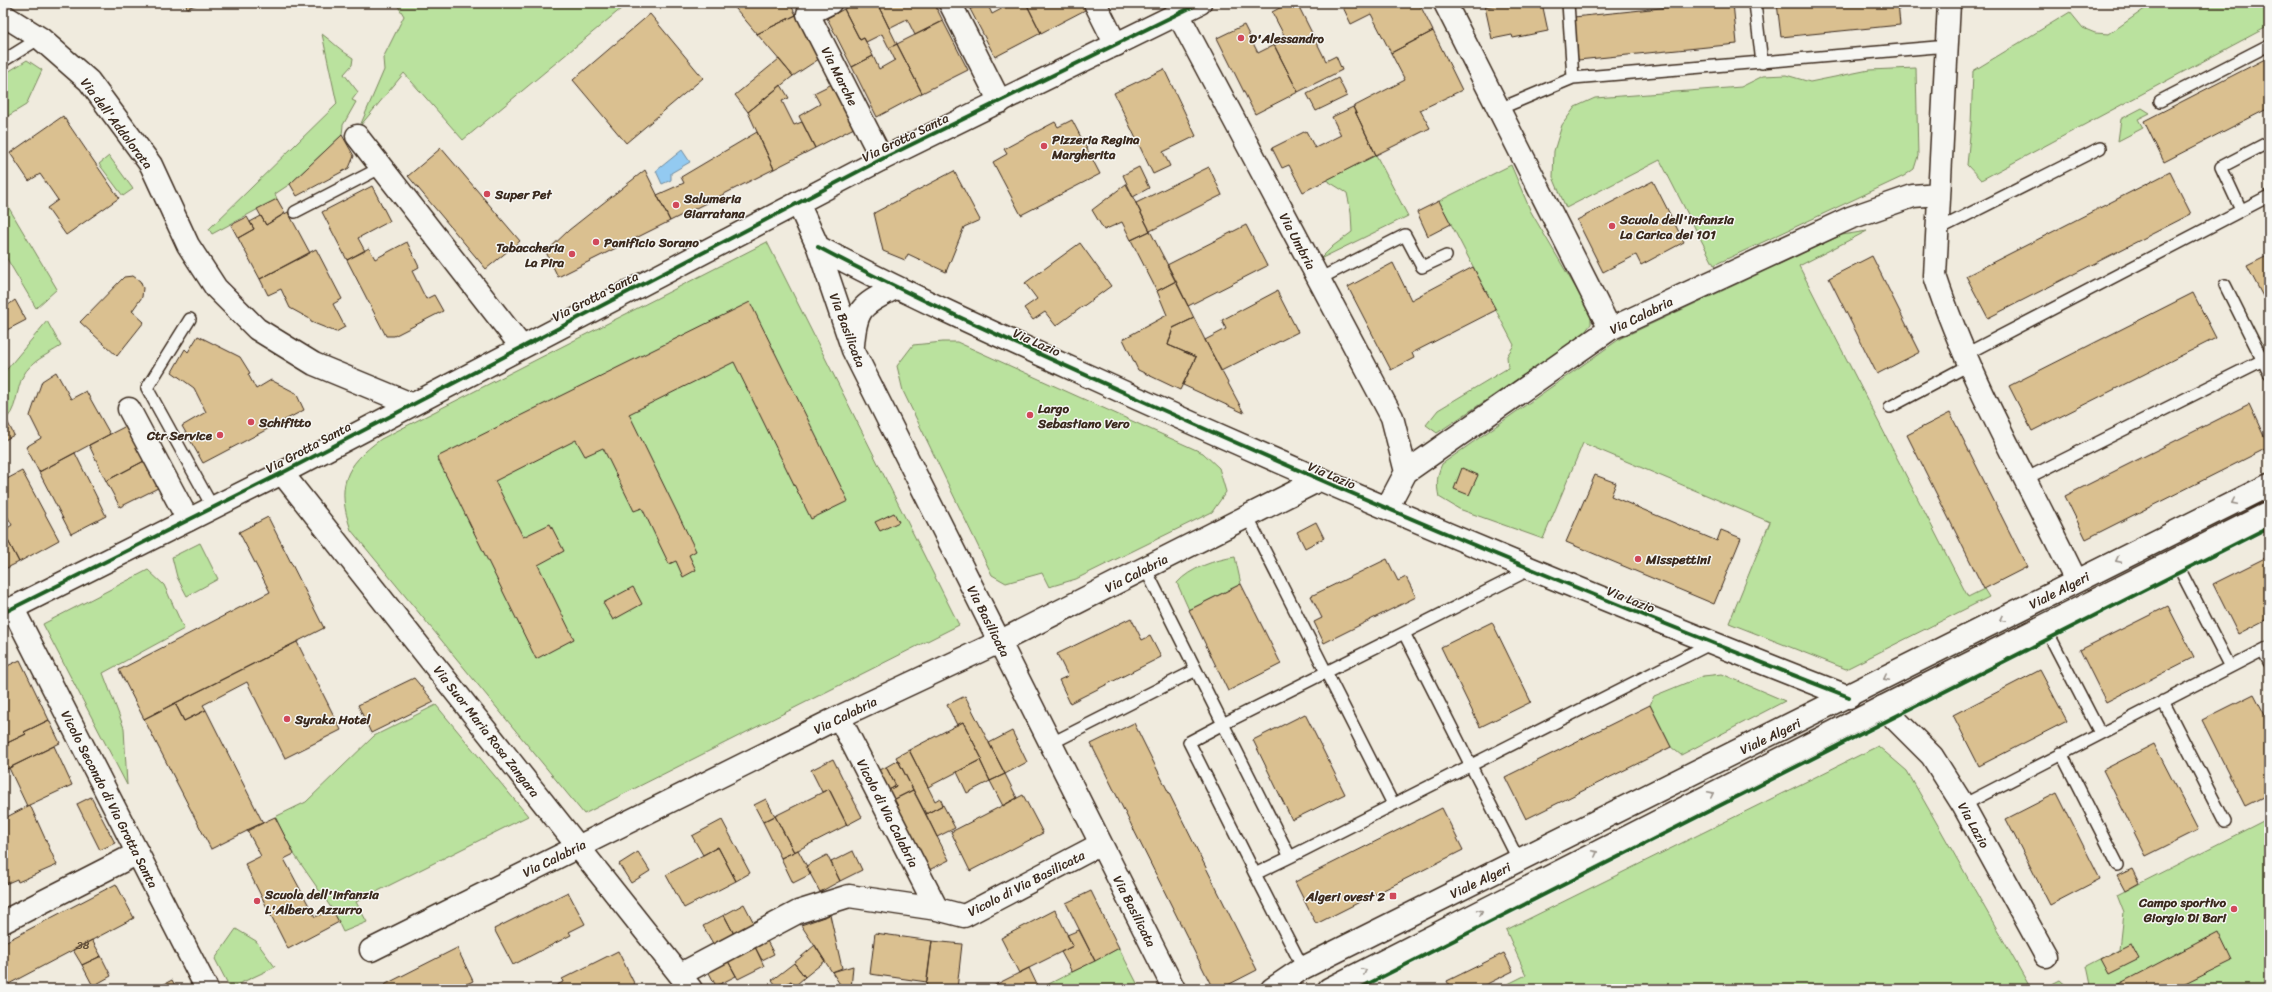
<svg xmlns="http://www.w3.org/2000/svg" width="2272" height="992" viewBox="0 0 2272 992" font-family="Sriracha,sans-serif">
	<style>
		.green { fill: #bae29e; stroke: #7a865e }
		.water { fill: #93caf1; stroke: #708a9d }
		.building { fill: #dac090; stroke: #3b2a1e }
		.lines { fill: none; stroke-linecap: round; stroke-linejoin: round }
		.service-casing { stroke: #3b2a1e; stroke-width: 14 }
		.minor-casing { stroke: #3b2a1e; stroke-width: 25 }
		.tertiary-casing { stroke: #3b2a1e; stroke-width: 25 }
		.service { stroke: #f6f6f2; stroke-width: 11 }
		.minor { stroke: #f6f6f2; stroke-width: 22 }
		.tertiary { stroke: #f6f6f2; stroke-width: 22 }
		.cycleway-casing { stroke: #f6f6f2; stroke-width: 6 }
		.cycleway { stroke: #1b5e20; stroke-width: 4 }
		.oneway { stroke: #989088 }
		.poi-dot { fill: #d1495b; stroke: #f6f6f2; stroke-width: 1.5 }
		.labels { text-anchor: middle; stroke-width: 3; stroke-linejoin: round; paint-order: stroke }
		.number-label { font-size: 11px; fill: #63503a }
		.poi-label { font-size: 13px; font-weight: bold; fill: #3b2a1e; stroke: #f6f6f2; text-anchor: start }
		.street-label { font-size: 13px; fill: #3b2a1e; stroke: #f6f6f2 }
	</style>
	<rect width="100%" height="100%" fill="#f0ebde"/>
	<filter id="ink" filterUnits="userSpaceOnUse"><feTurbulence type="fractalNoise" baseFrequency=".025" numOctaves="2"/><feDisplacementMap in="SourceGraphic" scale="8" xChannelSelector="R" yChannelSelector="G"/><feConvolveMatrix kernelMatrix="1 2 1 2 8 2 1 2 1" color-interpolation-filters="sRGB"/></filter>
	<g filter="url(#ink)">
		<path class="green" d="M396 3H628L463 140 404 73 360 126 384 70 383 58 404 16Z
			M2153 3H2269V26L1981 180 1967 165 1971 125 1973 71 2070 12 2083 28 2095 33 2109 34Z
			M322 34C333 42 341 51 353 58L352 65 344 74 358 92 352 100 356 102 343 125 342 135 290 184 275 194 277 199 212 234 209 229 337 104Z
			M27 60 42 70 26 105 3 119V75Z
			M1916 68 1918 156 1914 169 1904 176 1714 265 1660 160 1566 208 1553 177 1554 151 1562 125 1575 107 1595 98 1741 87 1763 76 1786 75 1810 82 1869 70Z
			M2142 108 2150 113 2138 119 2143 128 2118 141 2121 119Z
			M1376 155 1408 216 1320 259 1333 246 1352 232 1351 212 1347 193 1326 180Z
			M109 156 133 189 123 196 99 164Z
			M1511 165 1531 212 1591 314V324L1581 337 1437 433 1426 425 1438 410 1508 368 1507 356 1514 345 1439 201Z
			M3 198 57 289 36 308 3 252Z
			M1867 231 1799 266 1968 597 1984 589 1989 597 1846 669 1729 623 1770 522 1583 443 1543 539 1459 509 1439 497C1436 484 1437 475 1442 464L1621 338 1842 235Z
			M767 242 959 625 584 814 351 530C336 486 344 466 381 439Z
			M47 321 61 346C47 355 31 361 23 376 16 389 17 413 3 421V374Z
			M943 342H957L1203 453 1219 468 1226 492 1212 512 1076 579 1049 587 1042 573 1006 583 992 575 903 391 897 366 913 345Z
			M200 543 218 579 187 596 177 577 172 557Z
			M1235 557 1241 584 1189 610 1177 583C1190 568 1215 560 1235 557Z
			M148 570 164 585 184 629 103 673 124 728 127 785 43 624Z
			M1722 674 1785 701 1681 755 1671 747 1650 705 1654 696 1703 676Z
			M436 705 528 816 356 902 367 922 343 932 332 909 294 854 275 817 306 802 374 736Z
			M1878 746 1907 771 2031 989H1498L1526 975 1506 930Z
			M2269 818V989H2084L2091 985 2087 966 2120 949 2124 913 2117 895Z
			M236 929 256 941 275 967 230 988 215 959Z
			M1119 948 1140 989H1039Z
			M2060 980 2070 989H2042Z"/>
		<path class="water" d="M682 150 690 162 671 173V180L662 184 656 171Z"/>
		<path class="building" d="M185 3H201L187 8Z
			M731 3H790L796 15 757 34Z
			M855 3H877L897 44 889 48 882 34 866 42 864 38 860 40 844 9Z
			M877 3H934L943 21 915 35 907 19 889 28Z
			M967 3H982L970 9Z
			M982 3H987L992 14 1009 5 1008 3H1026L1041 33 995 57 970 9Z
			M1026 3H1084L1087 9 1041 33Z
			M1289 3H1297L1326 61 1336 56 1342 70 1298 92 1274 45 1286 39 1272 12Z
			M1341 3H1419L1433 31 1391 53 1371 14 1351 24Z
			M1505 3H1542L1548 31 1513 38 1512 35 1492 39 1485 7Z
			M1709 3H1733L1737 44 1578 60 1574 17Z
			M1777 3H1898L1900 25 1781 37Z
			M844 9 860 40 864 38 873 56 852 67 827 18Z
			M650 14 703 78 626 143 573 80Z
			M796 15 819 59 793 76 757 34Z
			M943 21 968 70 922 93 897 44Z
			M1244 25 1258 53 1274 45 1298 92 1255 114 1217 38Z
			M1433 31 1462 90 1420 110 1430 128 1376 155 1353 107 1405 80 1391 53Z
			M897 44 922 93 877 117 852 67 873 56 879 69 895 60 889 48Z
			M2269 57V108L2164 162 2144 121Z
			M779 59 793 76 748 112 735 95Z
			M1164 69 1196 136 1163 152 1170 166 1153 174 1114 93Z
			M1338 78 1347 96 1316 111 1307 94Z
			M832 84 854 128 815 148 799 116 820 104 814 93Z
			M781 85 789 98 782 101 794 125 802 122 815 148 774 169 748 112Z
			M1353 107 1376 155 1303 192 1289 165 1282 168 1272 148 1306 131 1315 148 1341 135 1332 117Z
			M63 116 119 198 66 235 47 208 58 200 40 174 29 181 10 153Z
			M1072 120 1100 174 1021 215 993 162 1007 154 1004 149 1017 142 1055 122 1058 127Z
			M757 132 774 169 670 221 657 195 684 183 681 177Z
			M342 135 354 156 349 168 297 196 290 184Z
			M441 148 520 241 486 269 408 176Z
			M1139 167 1149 188 1133 197 1123 175Z
			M1209 167 1222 195 1150 231 1136 203Z
			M645 170 670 221 558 277 546 252 569 230Z
			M954 171 980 220 964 227 946 272 908 254 905 260 883 251 874 213Z
			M2170 172 2191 214 1988 318 1966 276Z
			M1653 181 1684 242 1641 265 1636 255 1603 272 1577 220Z
			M1126 184 1150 231 1131 240 1122 222 1104 230 1092 210Z
			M372 186 390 221 358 238 365 251 347 260 322 212Z
			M277 199 285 213 266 225 257 209Z
			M1439 201 1451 224 1428 236 1417 212Z
			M288 212 310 253 260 279 238 238 254 229 250 222 261 216 266 225Z
			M247 217 254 229 238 238 231 225Z
			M1246 225 1267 266 1188 306 1167 265Z
			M1150 231 1176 281 1157 291 1131 240Z
			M407 242 419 267 412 271 426 299 434 295 443 311 394 336H386L347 260 369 248 375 259Z
			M1080 243 1111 286 1056 326 1045 312 1033 320 1024 308 1037 299 1025 283Z
			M316 249 342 299 333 304 345 327 336 332 311 322 310 319 290 308 281 289 268 295 260 279Z
			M2269 255V308L2247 266Z
			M1872 256 1920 352 1877 374 1829 278Z
			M1393 263 1411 300 1473 267 1496 310 1412 353 1414 358 1391 370 1348 287Z
			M133 276 140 281 143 288 142 297 132 311 144 322 117 356 80 322 124 277Z
			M1176 281 1194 318 1173 328 1168 345 1196 357 1180 390 1138 370 1123 339 1167 315 1157 291Z
			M1277 291 1298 332 1221 371 1205 340 1226 329 1222 320Z
			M2193 293 2216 338 2032 431 2009 386Z
			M3 300 7 306 15 300 26 320 3 332Z
			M750 302 848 501 811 519 734 362 629 414 696 551 689 555 696 570 683 577 676 561 669 564 642 508 634 511 603 448 585 456 576 440 495 481 523 537 550 524 564 551 538 565 574 639 536 659 437 457Z
			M1194 318 1205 340 1244 413 1183 385 1196 357 1168 345 1173 328Z
			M198 336 240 357 250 373 248 374 256 389 271 380 296 393 304 410 203 463 182 426 206 412 194 388 172 372 185 349 188 352Z
			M56 372 71 399 86 391 110 434 39 472 26 447 41 438 30 416 42 381Z
			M2249 404 2269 447 2086 539 2065 496Z
			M1950 413 2027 567 1984 589 1907 435Z
			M6 419 14 435 3 441V421Z
			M128 425 146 460 106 481 89 445Z
			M75 453 106 516 71 534 39 472Z
			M146 460 160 487 120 507 106 481Z
			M1462 468 1478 475 1469 495 1454 489Z
			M22 471 59 540 19 562 3 531 12 525 3 508V481Z
			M1595 475 1616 483 1611 496 1717 541 1721 530 1741 538 1714 604 1566 542Z
			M894 513 899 522 880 531 875 522Z
			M268 517 324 628 144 719 119 670 270 592 239 532Z
			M1316 522 1324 538 1305 548 1297 532Z
			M3 531 19 562 3 570Z
			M2269 556V618L2238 634 2213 584Z
			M1387 559 1398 581 1406 577 1416 597 1324 643 1314 622 1322 618 1311 596Z
			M1241 584 1281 664 1228 691 1189 610Z
			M633 587 642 604 613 620 603 603Z
			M2168 606 2194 657 2106 702 2080 650Z
			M1131 618 1142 640 1150 636 1161 657 1070 703 1059 680 1068 676 1057 654Z
			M1492 622 1531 702 1480 727 1441 647Z
			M297 642 341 730 285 758 247 682 203 705 206 710 184 721 175 703Z
			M20 660 49 720 24 732 26 734 3 745V668Z
			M2040 670 2067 721 1979 766 1953 715Z
			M414 678 434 702 371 733 358 705Z
			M2254 694 2269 723V794L2245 806 2202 720Z
			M965 696 1005 774 990 781 980 760 982 759 963 722 957 725 947 705Z
			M175 703 184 721 206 710 263 823 211 849 144 719Z
			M1650 705 1671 747 1526 819 1505 777Z
			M1305 714 1345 794 1292 820 1253 740Z
			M49 720 60 743 3 771V745L26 734 24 732Z
			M963 722 982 759 928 787 909 750Z
			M1134 723 1257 970 1220 989H1213L1091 744Z
			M1012 731 1027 762 1005 774 989 743Z
			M2154 744 2198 830 2146 856 2103 770Z
			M54 746 72 785 27 806 9 768Z
			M909 750 935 801 940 798 943 805 926 814 896 757Z
			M833 759 862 817 847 825 829 789 822 792 811 770Z
			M898 760 913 790 891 801 887 791 896 786 886 767Z
			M980 760 990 781 967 793 957 772Z
			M886 767 896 786 887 791 876 771Z
			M1005 774 1017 798 1003 806 990 781Z
			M829 789 847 825 794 852 775 816Z
			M913 790 949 860 927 871 891 801Z
			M2057 793 2100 879 2050 905 2006 819Z
			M1023 795 1043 833 970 871 951 832Z
			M91 797 115 843 100 850 77 804Z
			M766 799 775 816 763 822 754 805Z
			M30 805 57 865 18 882 17 879 3 885V819Z
			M943 805 955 828 937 837 926 814Z
			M1442 808 1463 850 1316 924 1295 882Z
			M775 816 794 852 781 858 763 822Z
			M275 817 294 854 284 859 315 917 332 909 339 922 288 949 245 864 261 856 247 830Z
			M722 820 750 873 736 881 718 847 703 855 692 836Z
			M718 847 736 881 684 908 666 875Z
			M798 850 811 874 793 883 781 858Z
			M853 851 862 870 840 881 831 862Z
			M638 852 650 871 631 883 619 864Z
			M827 855 840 881 820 892 806 866Z
			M2132 869 2139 883 2125 891 2117 876Z
			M116 884 134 918 3 987V943Z
			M1091 891 1119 948 1095 961 1066 903Z
			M568 892 585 924 569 932 571 935 513 965 494 929Z
			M744 904 755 925 735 936 724 915Z
			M1055 910 1073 946 1019 973 1001 938Z
			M724 915 735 936 715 947 703 926Z
			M830 915 842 968 832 972 801 925Z
			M1079 930 1095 961 1072 972 1061 952 1073 946 1067 935Z
			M2218 932 2232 961 2175 989H2109Z
			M875 933 932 941 927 982 870 974Z
			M92 940 101 956 82 965 73 950Z
			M767 941 774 954 762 960 755 947Z
			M932 941 962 944 957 989 926 986Z
			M2131 944 2139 959 2109 974 2101 959Z
			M815 945 825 961 805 977 794 963Z
			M755 947 764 966 738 979 728 961Z
			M457 948 473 981 457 989H386L384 985Z
			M618 951 636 987 631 989H549L563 982 562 979Z
			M1504 953 1513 971 1477 989H1451L1447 981Z
			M101 956 111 976 93 986 82 965Z
			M728 961 736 976 716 986 708 971Z
			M794 963 805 977 795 986 791 981 779 989 772 980Z
			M853 966 851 989H843L832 972Z
			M1029 968 1039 989H987Z
			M172 980 177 989H155Z
			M791 981 798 989H781Z"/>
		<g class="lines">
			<g class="service-casing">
				<path id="service" d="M1568 3 1573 78
					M1755 3 1762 63
					M3 61 40 38
					M2160 101 2269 45
					M1499 109 1573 78 1948 46
					M2241 210 2221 167 2269 142
					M295 212 382 167
					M1937 230 2100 148
					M1319 279 1405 235 1422 267 1446 256
					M2225 285 2269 373
					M190 319 147 388 213 508
					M1964 355 2269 196
					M1890 407 1969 365
					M2025 479 2263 360
					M1247 516 1393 804
					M2175 560 2230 667
					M1145 568 1223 724 1189 742 1255 874
					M2044 625 2100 733
					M1404 633 1519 861
					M2263 650 2269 662
					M2163 701 2225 822
					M1050 744 1196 670
					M2061 753 2118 865
					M1963 805 2269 647
					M1290 857 1712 643
					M1303 968 1255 874 1290 857 1223 724 1531 569"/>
			</g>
			<g class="minor-casing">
				<path id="minor" d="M830 3 808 14 882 159
					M950 3 1000 102
					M1095 3 1116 45
					M1445 3 1610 329
					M1949 3 1935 276C1970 383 2028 480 2076 581
					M1178 14 1392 417 1406 472
					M357 136 521 346
					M798 203 818 247 853 350 1174 989
					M818 247C925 304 1036 352 1145 402 1377 507 1612 604 1849 697
					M853 345C856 306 863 305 895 288
					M129 409 188 520
					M282 473 691 989
					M1387 508 1406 472 1610 329 1850 218 1913 196 1939 194
					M13 609 207 989
					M1883 707 1932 756 1963 805 2046 956
					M839 717 937 909
					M3 922 138 853
					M371 950 839 717 999 642 1319 480
					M681 974 798 912 849 896 937 909 964 916 1101 844"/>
			</g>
			<g class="tertiary-casing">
				<path id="tertiary" d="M3 15 40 38 89 81 151 165 188 245 216 288 257 329 314 364 411 404
					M3 613 282 473 882 159 1200 3
					M1272 989 1303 968 2269 485
					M1329 989 1883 707 2269 513"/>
			</g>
			<use href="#service" class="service"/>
			<use href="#minor" class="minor"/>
			<use href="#tertiary" class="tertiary"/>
			<g class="cycleway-casing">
				<path id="cycleway" d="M818 247C925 304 1036 352 1145 402 1377 507 1612 604 1849 697
					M3 613 282 473 882 159 1200 3
					M1358 989 2269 527"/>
			</g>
			<use href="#cycleway" class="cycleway"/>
		</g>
		<defs><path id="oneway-chevron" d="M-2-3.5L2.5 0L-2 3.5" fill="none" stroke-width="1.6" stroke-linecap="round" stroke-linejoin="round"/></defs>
		<g class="oneway">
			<use href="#oneway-chevron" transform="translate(2234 502) rotate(154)"/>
			<use href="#oneway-chevron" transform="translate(2118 560) rotate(153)"/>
			<use href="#oneway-chevron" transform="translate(2002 619) rotate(153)"/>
			<use href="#oneway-chevron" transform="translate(1886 678) rotate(153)"/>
			<use href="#oneway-chevron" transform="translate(1711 794) rotate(-27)"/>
			<use href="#oneway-chevron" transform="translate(1595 853) rotate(-27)"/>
			<use href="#oneway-chevron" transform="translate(1480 912) rotate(-27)"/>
			<use href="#oneway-chevron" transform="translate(1364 971) rotate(-27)"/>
		</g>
	</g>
	<g class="poi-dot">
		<circle cx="1241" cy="38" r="4"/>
		<circle cx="1044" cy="146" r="4"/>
		<circle cx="487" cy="194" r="4"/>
		<circle cx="676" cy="205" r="4"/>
		<circle cx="1612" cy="226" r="4"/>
		<circle cx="596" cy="242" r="4"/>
		<circle cx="572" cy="254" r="4"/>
		<circle cx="1030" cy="415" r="4"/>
		<circle cx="251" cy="422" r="4"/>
		<circle cx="220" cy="435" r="4"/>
		<circle cx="1638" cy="559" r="4"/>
		<circle cx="287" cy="719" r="4"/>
		<rect x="1389" y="892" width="8" height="8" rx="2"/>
		<circle cx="257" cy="901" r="4"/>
		<circle cx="2234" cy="909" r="4"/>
	</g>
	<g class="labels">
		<g class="number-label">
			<text x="83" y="949">38</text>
		</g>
		<g class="poi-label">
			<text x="1249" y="43">D'Alessandro</text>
			<text x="1052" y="144">Pizzeria Regina<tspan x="1052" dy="15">Margherita</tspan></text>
			<text x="495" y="199">Super Pet</text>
			<text x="684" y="203">Salumeria<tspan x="684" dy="15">Giarratana</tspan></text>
			<text x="1620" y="224">Scuola dell'infanzia<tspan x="1620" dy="15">La Carica dei 101</tspan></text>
			<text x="604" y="247">Panificio Sorano</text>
			<text x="564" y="252" text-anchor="end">Tabaccheria<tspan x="564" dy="15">La Pira</tspan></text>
			<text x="1038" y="413">Largo<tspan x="1038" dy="15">Sebastiano Vero</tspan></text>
			<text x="259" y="427">Schifitto</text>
			<text x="212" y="440" text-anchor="end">Ctr Service</text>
			<text x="1646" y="564">Misspettini</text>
			<text x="295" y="724">Syraka Hotel</text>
			<text x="265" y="899">Scuola dell'infanzia<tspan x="265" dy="15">L'Albero Azzurro</tspan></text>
			<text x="1385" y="901" text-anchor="end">Algeri ovest 2</text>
			<text x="2226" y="907" text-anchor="end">Campo sportivo<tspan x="2226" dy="15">Giorgio Di Bari</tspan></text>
		</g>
		<g class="street-label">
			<text transform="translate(840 76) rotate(63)" y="5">Via Marche</text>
			<text transform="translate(117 123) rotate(53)" y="5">Via dell'Addolorata</text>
			<text transform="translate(905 137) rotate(-26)" y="5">Via Grotta Santa</text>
			<text transform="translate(1298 241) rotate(62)" y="5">Via Umbria</text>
			<text transform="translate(595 296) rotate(-27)" y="5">Via Grotta Santa</text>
			<text transform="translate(1641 315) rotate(-26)" y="5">Via Calabria</text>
			<text transform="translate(848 330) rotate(69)" y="5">Via Basilicata</text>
			<text transform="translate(1037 342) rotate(24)" y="5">Via Lazio</text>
			<text transform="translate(308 447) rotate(-28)" y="5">Via Grotta Santa</text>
			<text transform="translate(1332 475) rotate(23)" y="5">Via Lazio</text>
			<text transform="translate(1136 573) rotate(-27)" y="5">Via Calabria</text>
			<text transform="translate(2059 590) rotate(-27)" y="5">Viale Algeri</text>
			<text transform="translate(1631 599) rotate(22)" y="5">Via Lazio</text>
			<text transform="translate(989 621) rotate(63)" y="5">Via Basilicata</text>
			<text transform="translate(845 715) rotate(-26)" y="5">Via Calabria</text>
			<text transform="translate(487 731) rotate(52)" y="5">Via Suor Maria Rosa Zangara</text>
			<text transform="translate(1770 736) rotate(-26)" y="5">Viale Algeri</text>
			<text transform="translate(110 799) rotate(63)" y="5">Vicolo Secondo di Via Grotta Santa</text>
			<text transform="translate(888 813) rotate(63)" y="5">Vicolo di Via Calabria</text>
			<text transform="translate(1974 825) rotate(61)" y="5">Via Lazio</text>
			<text transform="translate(554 858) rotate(-26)" y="5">Via Calabria</text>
			<text transform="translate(1480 880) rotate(-26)" y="5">Viale Algeri</text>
			<text transform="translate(1026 883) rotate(-27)" y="5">Vicolo di Via Basilicata</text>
			<text transform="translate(1135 911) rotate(63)" y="5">Via Basilicata</text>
		</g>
	</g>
	<rect width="2272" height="992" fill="none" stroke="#f6f6f2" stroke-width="16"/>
	<rect x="8" y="8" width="2256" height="976" fill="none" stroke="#3b2a1e" stroke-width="1.5" filter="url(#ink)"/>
</svg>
